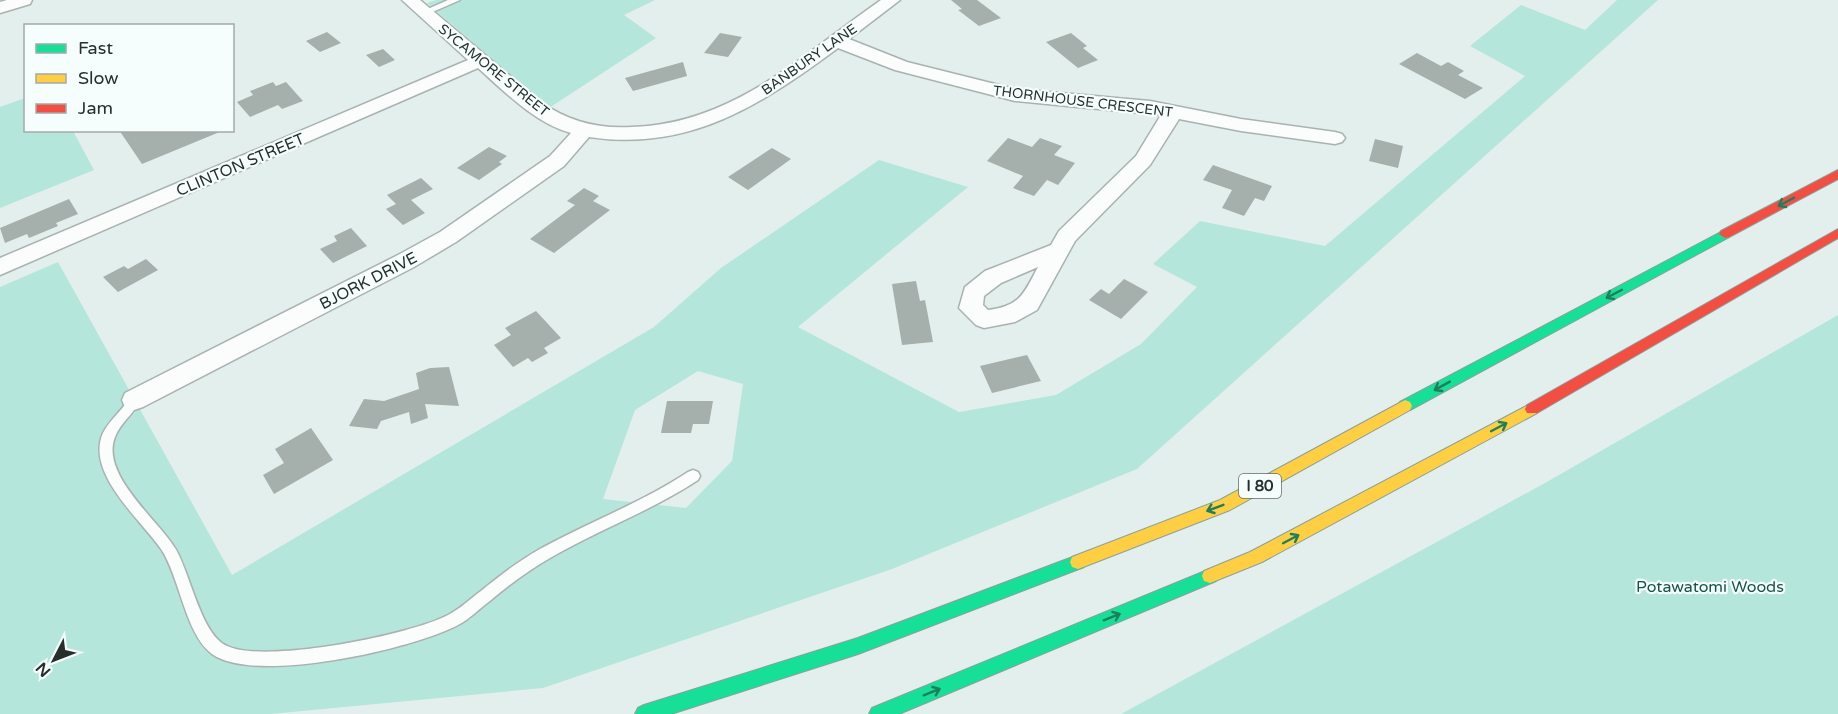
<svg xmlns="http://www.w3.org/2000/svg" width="1838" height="714" viewBox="0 0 1838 714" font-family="'Varela Round',sans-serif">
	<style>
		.green { fill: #b5e6db; fill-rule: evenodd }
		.building { fill: #a5afac }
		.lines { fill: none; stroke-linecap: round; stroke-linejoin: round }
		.lane-casing { stroke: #a9b2b0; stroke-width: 3 }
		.street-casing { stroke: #a9b2b0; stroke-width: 3 }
		.fast-casing { stroke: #8a9f9b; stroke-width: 2 }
		.slow-casing { stroke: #8a9f9b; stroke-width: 2 }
		.jam-casing { stroke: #8a9f9b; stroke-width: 2 }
		.lane { fill: #fbfdfc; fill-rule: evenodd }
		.street { fill: #fbfdfc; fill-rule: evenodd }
		.fast { fill: #16e098; fill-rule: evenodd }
		.slow { fill: #ffcf43; fill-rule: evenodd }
		.jam { fill: #f24e42; fill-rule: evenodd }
		.oneway { stroke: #1f7f5d }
		.labels { text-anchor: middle; stroke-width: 4.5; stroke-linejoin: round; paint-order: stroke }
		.far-street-label { font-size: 14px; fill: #272f2d; stroke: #f5fefc }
		.shield { fill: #f5fefc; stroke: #656d6b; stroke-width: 1.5 }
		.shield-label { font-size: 15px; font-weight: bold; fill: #272f2d }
		.street-label { font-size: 16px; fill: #272f2d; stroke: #f5fefc }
		.park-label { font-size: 16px; fill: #155247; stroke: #f5fefc }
	</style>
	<rect width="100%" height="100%" fill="#e3efec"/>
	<path class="green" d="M436 0H655L624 15 656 38 549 108 427 3Z
		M1617 0H1658L1137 469 892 569 543 688 271 714H0V287L58 262 232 575 654 327 721 268 879 160 968 187 798 327 959 412 1056 395 1141 344 1197 287 1153 264 1200 221 1325 246 1525 76 1470 46 1521 5 1585 30ZM698 371 743 384 732 461 686 508 603 499 635 410Z
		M25 98 26 130 73 131 94 170 0 208V107Z
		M1838 315V714H1121L1545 483Z"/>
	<path class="building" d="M951 0H977L1001 18 979 26 958 10 962 9Z
		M327 32 341 43 320 52 306 41Z
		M720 33 742 37 728 57 704 53Z
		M1071 33 1087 46 1083 48 1098 60 1078 68 1046 42Z
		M383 49 395 60 379 67 366 55Z
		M1417 53 1441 66 1448 62 1464 71 1458 75 1483 88 1465 99 1399 64Z
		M683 62 687 76 633 91 625 78Z
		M273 82 276 86 286 82 303 101 282 109 278 105 250 117 237 102 253 95 250 91Z
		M119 130H222V131L142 164Z
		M1008 138 1032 147 1040 138 1062 146 1054 155 1075 163 1058 185 1047 180 1034 196 1013 188 1023 176 987 161Z
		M1375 139 1403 146 1398 168 1369 161Z
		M489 147 507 156 499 162 502 164 479 180 457 168Z
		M772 148 791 159 748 190 728 177Z
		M1213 165 1272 186 1264 201 1255 198 1244 216 1222 208 1232 190 1203 180Z
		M421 178 433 189 411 200 425 213 403 225 386 209 396 204 387 195Z
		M584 188 599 196 593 201 610 210 554 253 530 239 575 205 567 201Z
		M69 199 78 214 56 223 58 226 29 238 27 234 5 243 0 228Z
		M351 228 367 246 333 263 320 249 337 241 334 236Z
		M146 259 158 270 118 292 103 277 124 266 128 269Z
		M1124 279 1148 292 1121 319 1089 300 1101 289 1109 294Z
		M916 281 920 301 925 300 933 342 902 345 892 284Z
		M536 311 561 338 544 348 548 353 532 362 528 358 513 367 494 345 511 335 505 328Z
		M1027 355 1041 381 992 393 980 366Z
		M449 367 459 406 425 404 428 418 411 424 409 412 381 421 377 429 349 426 364 399 384 401 419 389 416 373 430 368Z
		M667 401H713L709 424H693L691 433H661Z
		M311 428 333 460 274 494 263 475 284 463 275 449Z"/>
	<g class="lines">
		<g class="lane-casing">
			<path id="lane" d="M448 0H460L428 14 421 12Z
				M134 395 138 397 140 400C134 414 120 423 115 437 100 474 157 519 175 548 190 572 201 635 227 646 266 664 410 635 448 615 460 609 470 599 481 591 499 576 519 561 540 549 589 522 641 503 688 472L693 470 698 472 700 476 698 480C651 511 598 530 550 558 529 570 509 585 491 600 480 608 470 619 458 625 413 649 255 685 212 654 185 634 180 577 161 549 141 520 85 473 103 433 110 419 123 410 130 397Z"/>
		</g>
		<g class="street-casing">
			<path id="street" d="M7 0H32L30 4 0 13V2Z
				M402 0H420L541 102C569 122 598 129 632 127 733 124 802 55 881 0H900L849 39 907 62 1015 89 1150 101 1241 119 1335 132 1342 134 1345 138 1342 142 1335 144 1241 131 1179 119 1150 165 1075 241 1037 310 1015 322 984 328 976 325 959 308 965 287 985 271 1051 245 1059 231 1136 156 1161 115 1015 101 895 70 838 48C761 105 689 152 589 137L564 166 456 242 414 267 143 407 134 410 125 407 122 400 125 393 398 255 440 232 550 156 571 133C535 123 506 93 478 68L0 275V258L468 60ZM1038 267C1024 293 1021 306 988 310L983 305 984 296 1001 283Z"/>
		</g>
		<g class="fast-casing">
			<path id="fast" d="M1725 230 1731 234 1729 237 1410 410H1400L1398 406 1400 402Z
				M1078 555 1084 557 1086 562 1084 567 858 654 671 714H635L638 708 644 705 858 638Z
				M1210 569 1216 571 1218 576 1216 581 899 714H869L872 708Z"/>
		</g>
		<g class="slow-casing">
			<path id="slow" d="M1405 400 1410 402 1412 406 1410 410 1230 510 1078 569 1072 567 1070 562 1072 557 1220 500Z
				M1532 403 1537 405 1539 409 1537 413 1262 562 1210 583 1204 581 1202 576 1204 571 1250 552Z"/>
		</g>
		<g class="jam-casing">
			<path id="jam" d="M1838 170V179L1729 237 1725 238 1719 234 1721 231Z
				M1838 229V238L1537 413H1527L1525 409 1527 405Z"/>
		</g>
		<use href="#lane" class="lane"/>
		<use href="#street" class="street"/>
		<use href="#fast" class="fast"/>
		<use href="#slow" class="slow"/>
		<use href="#jam" class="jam"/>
	</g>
	<defs><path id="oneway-shaft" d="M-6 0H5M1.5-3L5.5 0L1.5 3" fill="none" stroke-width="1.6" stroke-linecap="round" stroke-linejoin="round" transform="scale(1.5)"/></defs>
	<g class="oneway">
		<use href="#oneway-shaft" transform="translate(1786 202) rotate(152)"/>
		<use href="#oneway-shaft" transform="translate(1614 294) rotate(152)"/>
		<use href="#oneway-shaft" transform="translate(1442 386) rotate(151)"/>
		<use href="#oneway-shaft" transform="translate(1499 427) rotate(-28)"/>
		<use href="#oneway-shaft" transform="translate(1215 508) rotate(159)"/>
		<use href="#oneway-shaft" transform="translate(1291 539) rotate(-28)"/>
		<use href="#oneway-shaft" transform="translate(1112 617) rotate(-22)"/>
		<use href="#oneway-shaft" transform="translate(932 692) rotate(-22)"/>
	</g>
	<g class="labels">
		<g class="far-street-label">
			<text transform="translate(809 59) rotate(-35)" y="5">BANBURY LANE</text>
			<text transform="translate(494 70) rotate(39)" y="5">SYCAMORE STREET</text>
			<text transform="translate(1083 101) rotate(7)" y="5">THORNHOUSE CRESCENT</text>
		</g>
		<rect class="shield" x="1239" y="474" width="42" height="24" rx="4.5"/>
		<g class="shield-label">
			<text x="1260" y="491">I 80</text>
		</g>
		<g class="street-label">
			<text transform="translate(240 164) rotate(-23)" y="6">CLINTON STREET</text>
			<text transform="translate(368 280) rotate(-27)" y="6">BJORK DRIVE</text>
		</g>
		<g class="park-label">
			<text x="1710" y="592">Potawatomi Woods</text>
		</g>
	</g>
	<rect x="24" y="24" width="210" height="108" fill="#f5fefc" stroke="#a3aba9" stroke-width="1.5"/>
	<rect x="36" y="44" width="30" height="9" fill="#16e098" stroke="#a3aba9" stroke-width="1.5"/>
	<text x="78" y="54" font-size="18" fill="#272f2d">Fast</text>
	<rect x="36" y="74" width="30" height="9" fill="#ffcf43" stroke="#a3aba9" stroke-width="1.5"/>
	<text x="78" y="84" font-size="18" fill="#272f2d">Slow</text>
	<rect x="36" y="104" width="30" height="9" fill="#f24e42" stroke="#a3aba9" stroke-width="1.5"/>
	<text x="78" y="114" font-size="18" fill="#272f2d">Jam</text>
	<g transform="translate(54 660) rotate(228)" stroke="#f5fefc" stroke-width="4.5" paint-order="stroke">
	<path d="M0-4.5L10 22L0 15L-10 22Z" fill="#272f2d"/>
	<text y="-9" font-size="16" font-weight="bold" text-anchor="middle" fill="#272f2d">N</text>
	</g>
</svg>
